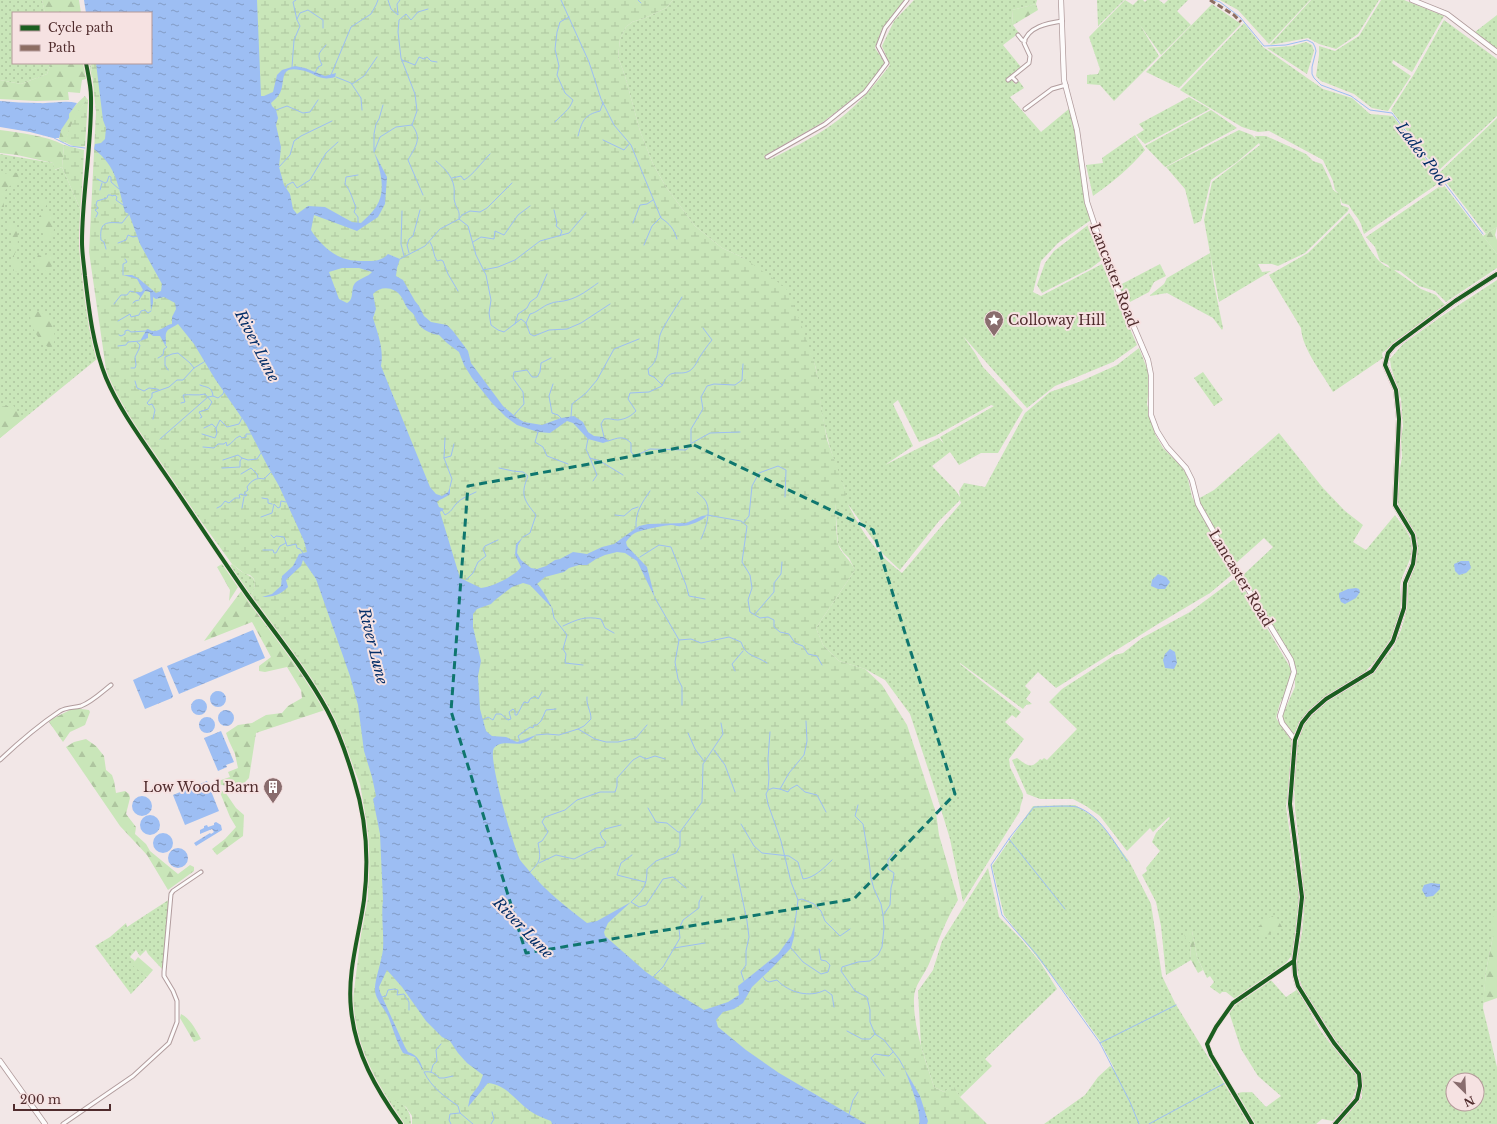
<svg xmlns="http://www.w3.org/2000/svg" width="1497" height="1124" viewBox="0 0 1497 1124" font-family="'Libre Baskerville',serif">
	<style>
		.green { fill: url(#green-dots); fill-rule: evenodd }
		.forest { fill: url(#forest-firs) }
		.wetland { fill: url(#wetland-marsh) }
		.pitch { fill: #c9e6b9 }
		.water { fill: url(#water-ripples); fill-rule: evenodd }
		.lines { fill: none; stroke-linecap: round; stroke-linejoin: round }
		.stream { stroke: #9dbef3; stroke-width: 1 }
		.street-casing { stroke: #b19c9d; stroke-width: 5 }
		.secondary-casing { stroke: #b19c9d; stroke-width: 6 }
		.street { stroke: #fdfbfb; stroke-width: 3 }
		.secondary { stroke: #fdfbfb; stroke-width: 4.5 }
		.quiet { stroke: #8d6e63; stroke-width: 3; stroke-dasharray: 6 3; stroke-linecap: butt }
		.cycleway-casing { stroke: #f6e2e2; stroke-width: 6 }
		.cycleway { stroke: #1b5e20; stroke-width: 4 }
		.marked { fill: none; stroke: #0f766e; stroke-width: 3; stroke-dasharray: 8 5; stroke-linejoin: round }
		.labels { text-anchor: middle; stroke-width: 4; stroke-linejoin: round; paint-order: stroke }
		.street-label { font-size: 14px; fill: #502c2d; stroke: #f6e2e2 }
		.poi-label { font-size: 14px; fill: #502c2d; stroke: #f6e2e2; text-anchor: start }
		.water-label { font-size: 15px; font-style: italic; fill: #042e68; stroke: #f6e2e2 }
	</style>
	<defs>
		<pattern id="green-dots" width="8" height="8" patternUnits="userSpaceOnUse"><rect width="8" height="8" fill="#c9e6b9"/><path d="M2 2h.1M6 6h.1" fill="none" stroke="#aec59f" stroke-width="1.8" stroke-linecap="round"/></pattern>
		<pattern id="forest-firs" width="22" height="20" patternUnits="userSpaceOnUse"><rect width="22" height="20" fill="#c9e6b9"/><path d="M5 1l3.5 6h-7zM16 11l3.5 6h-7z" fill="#aec59f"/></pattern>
		<pattern id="wetland-marsh" width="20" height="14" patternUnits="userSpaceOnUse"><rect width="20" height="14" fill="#c9e6b9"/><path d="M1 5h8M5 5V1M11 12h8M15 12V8" fill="none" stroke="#aec59f"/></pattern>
		<pattern id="water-ripples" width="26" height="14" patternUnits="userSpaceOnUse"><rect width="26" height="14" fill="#9dbef3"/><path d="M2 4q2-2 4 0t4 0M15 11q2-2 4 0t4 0" fill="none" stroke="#829bc5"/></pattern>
	</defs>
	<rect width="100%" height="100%" fill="#f2e7e7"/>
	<path class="green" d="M0 0H42L45 13H13V63H51L47 74 21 84 0 80Z
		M673 0H906L882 29 875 48 885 63 864 90 823 122 764 156 771 159C790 149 811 139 830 126 853 110 873 88 890 65L882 46 894 21 914 0H1037L1036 4 1012 10 1013 25 1019 33 1003 45 1021 67 1006 79 1008 82 1012 80 1015 84 1019 81 1024 88 1010 97 1041 132 1070 108 1091 220 1058 243 1041 261 1033 292 1041 296 1102 264 1137 345 1113 362 1055 386 1027 408 963 336 975 353 983 367 1023 410 998 453H981L959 465 950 452 932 466 956 491 960 497 959 491 964 483 985 487 1025 413 1050 392 1079 382 1117 365 1139 348 1150 376 1147 404 1155 434 1163 448 1181 466 1187 475 1192 497 1235 572 1210 593 1158 624 1056 688 1038 672 1025 686 1031 692 1026 699 1032 704 1026 705 1023 709 960 663V664L1021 712 1016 718 1012 715 1005 722 1024 739 1009 759 1010 767 1023 794C1024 799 1020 803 1020 811L963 902 950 839 937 796 910 714 885 680 865 669 839 661 823 645 816 628 855 570 849 558 843 552 838 544 835 503 845 489C834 463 825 435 821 406 818 389 819 371 811 354L744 258 722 248 695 226 666 187 653 164 640 131 625 76 618 57 620 39 626 27 632 22 645 18 666 8ZM898 400 919 442 935 436 991 405 994 406 940 437 944 444 939 438 885 465 913 446 893 404ZM960 500 961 503 902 573C877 555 861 531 848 504L883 554 900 570 939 521Z
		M1097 0H1124L1098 26Z
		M1125 0 1133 5 1138 0H1143L1145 2 1147 0H1159L1164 4 1168 0H1188L1177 11 1191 25 1161 55 1140 25 1159 56 1114 101 1100 85 1087 84V75L1098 74 1100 69 1089 37Z
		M1220 0H1310L1269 44 1238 10Z
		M1311 0H1379L1358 34 1336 49 1319 44 1308 38 1270 45Z
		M1381 0H1404L1444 16 1412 72 1393 60 1392 63 1411 76 1388 111 1372 108 1354 94 1321 81 1316 76 1319 55V46L1335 51 1359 36Z
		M1417 0 1447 11 1475 32 1497 15V51L1448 13Z
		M1212 4 1241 24 1179 88 1146 72Z
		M1444 20 1497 59V116L1438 171 1391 110 1414 74Z
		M1244 23 1263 47 1323 89 1352 98 1370 114 1393 116 1442 181 1364 234C1362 230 1362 225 1360 222 1357 216 1352 212 1349 205L1342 203 1340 197 1341 205 1349 208 1348 211 1305 253 1278 266 1272 264H1258L1262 272 1271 271 1219 302 1204 220 1212 182 1260 145 1259 143 1237 162 1211 180 1201 221 1194 224 1185 189 1166 167 1239 130 1252 135 1256 139 1255 136H1266L1306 154 1313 161 1322 164 1330 181 1333 190 1339 194 1335 190 1333 181 1323 160 1269 131 1258 132 1242 127 1180 90Z
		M1306 42 1312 45 1314 51 1307 74 1267 48 1292 46Z
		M1189 97 1210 109 1145 144 1136 135 1144 130 1139 124Z
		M1211 110 1237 128 1165 167 1145 146Z
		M1497 118V227L1486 234 1439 173Z
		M1135 135 1145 150C1130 168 1113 182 1093 196L1086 165 1103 163 1102 158Z
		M0 154 53 163 55 170 62 167 81 211 79 243 87 308 97 359 0 438Z
		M1443 184 1497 254V268L1446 302 1435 291 1419 286 1400 271 1394 270 1421 289 1436 295 1445 305 1382 353 1383 358 1333 392C1323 374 1302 349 1301 328L1269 275 1308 253 1349 213C1362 229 1370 261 1390 268L1388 265 1380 261 1375 247 1366 237Z
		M1092 222 1103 259 1091 268 1042 293 1037 285 1045 263 1054 251Z
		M1210 253 1214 284 1223 328 1222 330 1213 318 1167 293 1149 296 1164 284 1167 278Z
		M1160 264 1166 276 1154 282 1149 292 1130 302 1127 296 1123 299 1118 286Z
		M1497 280V910L1493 912V936L1486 971 1483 1008 1497 1067V1124H1339L1362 1098 1361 1071 1337 1044 1303 990 1296 967 1302 932 1304 912 1302 867 1295 809 1294 777 1296 744 1301 728 1307 720 1312 713 1331 699 1354 685 1374 671 1393 648 1401 630 1405 617 1408 599 1407 582 1416 561 1418 546 1416 534 1404 517 1398 503V479L1402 457 1401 438 1403 426 1401 399 1391 367 1390 359 1403 344 1442 316ZM1453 1080H1477V1104H1453Z
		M1203 372 1223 400 1214 406 1194 378Z
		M1279 433 1323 488 1345 511 1363 525 1353 542 1366 550 1395 515C1407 532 1418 541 1408 564 1405 571 1401 578 1400 587 1400 590 1401 595 1401 599 1401 604 1400 611 1399 617 1393 641 1376 663 1357 679 1343 690 1325 698 1311 709 1303 716 1299 725 1294 734L1284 722 1282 716 1295 687V667L1285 647 1242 576 1273 547 1264 538 1235 564 1214 529 1198 499 1214 490Z
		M232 564C236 567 241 572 246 574 259 580 255 585 251 598L229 567Z
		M1237 577 1291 669V685L1280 703 1276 718 1291 740 1292 753 1286 807 1299 897 1296 935 1292 955 1286 963 1280 968 1235 999 1226 992H1222L1220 994 1210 987 1214 982 1210 976 1207 978 1197 957 1192 931H1187L1190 942 1191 960 1166 975 1161 926 1156 902 1142 875 1147 871 1146 868 1160 851 1152 842 1156 833 1170 818 1169 817 1153 832 1150 828 1127 851 1100 816 1086 806 1073 799H1040L1027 794 1012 760 1017 758C1027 765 1031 770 1040 759L1042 760 1044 758 1047 760 1077 729 1049 702 1062 689 1115 655 1123 653 1142 638 1190 612Z
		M1075 805 1097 819 1129 861 1151 904 1162 976 1175 1003 1249 1124H1044L1085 1095 1098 1077 1110 1066 1115 1070 1100 1041 1071 1000 1004 915 992 866 1033 806Z
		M988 868 999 917 1021 939 1040 962 1057 989 985 1059 992 1066 960 1097 953 1086 944 1092 934 1087 921 1046 918 991 933 970 942 941Z
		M170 899 163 970 148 954 146 950 140 956 136 950 130 957 135 961 133 965 147 977 131 994 95 946 110 937 126 923 127 927Z
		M1270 979 1286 997 1298 989C1307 1006 1316 1026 1329 1042 1337 1052 1357 1066 1357 1080 1358 1097 1344 1109 1333 1121L1322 1119 1316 1124H1254L1237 1094C1241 1091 1247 1093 1252 1092L1266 1107 1281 1096 1258 1076 1241 1049 1229 1012 1235 1004Z
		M381 1092C397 1101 411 1104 411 1124H403Z"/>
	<path class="forest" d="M42 0H79L81 13H45Z
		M1036 4 1038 10 1013 25 1012 10Z
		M51 63H90L93 77 82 80 80 93 68 92 69 100 36 101 0 99V80L21 84 47 74Z
		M85 96 87 99C78 112 70 125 66 141L65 142H62L59 139C61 122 72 107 85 96Z
		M0 130C21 133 44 135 64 145L62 167 54 170 53 163 17 155 0 153Z
		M0 171 4 174 12 172 17 173 19 178 18 182 8 187 3 193 4 207 1 209Z
		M42 200C51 209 58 229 51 241L45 240 38 219 40 215 45 214V212L41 207 40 202Z
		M9 224H13C20 231 17 238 18 247L15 249 16 252 14 254V257L21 265 20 272 14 271C14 265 11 259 11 254 11 247 12 239 12 231L9 227Z
		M1497 227 1495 235 1497 240V254L1483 236Z
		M48 254 53 258 52 266 47 271 39 270C36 266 36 260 38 255L43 256Z
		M34 310 45 314 52 320 55 338 53 346 49 348C39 341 30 327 30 315Z
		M13 405 23 419 0 438V407Z
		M222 564 238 587 229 601 230 590 217 567Z
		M242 590 307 680 325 710 256 733 249 778 239 788 217 784 218 781 230 777 228 772 238 768 235 754 229 741 226 733 238 725 252 723 266 715 282 713 288 706 302 698 301 690 287 667 265 672 259 671V666L271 657 252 622 204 641Z
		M74 708 89 710 90 712 85 725 70 732 63 742 49 722 52 719Z
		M86 739 96 746 104 756 106 770 112 775 114 781 116 793 125 791 129 794 130 798 126 814 136 827 135 834 146 844 150 851 178 874 190 865 194 867V871L168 890 147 855 120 826 66 747 74 742Z
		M219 790 225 792 236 808 244 815 243 836 217 855 212 849 225 839 236 827 230 817Z
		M1497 910V998L1483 1003 1486 971 1493 936V911Z
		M1273 916 1277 918 1282 927 1264 937 1260 936 1258 927 1268 918Z
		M1187 931H1192L1197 957 1203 970 1198 973 1191 960 1190 942H1187L1184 934Z
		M181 1014C190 1018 196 1030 201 1039L194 1042 180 1018Z"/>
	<path class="wetland" d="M136 0H673L666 8 645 18 632 22 626 27 620 39 618 57 625 76 640 131 653 164 666 187 695 226 722 248 744 258 786 288 800 321 814 361 819 383 821 405 827 440 845 489 846 500 835 504C836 514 836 535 838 544 841 554 851 560 855 570L816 628 823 645 839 661 865 669 882 685 907 725 936 813 939 835 958 900C945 921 938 942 929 964 924 975 914 986 914 998 913 1028 925 1058 934 1087L944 1092 953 1085 960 1097 987 1124H779L536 927 151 63V13Z
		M91 63H120L211 312 378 710 743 1124H412V1116L406 1107 381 1092 358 1040 352 1007 361 934 368 898 367 837 365 814 360 784 330 709 288 652 251 598 255 585 254 579 250 575 245 574 232 564 195 513 124 412 107 376 89 252 96 112Z
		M87 99 88 100 85 146C78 148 71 146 65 142L69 130 77 113Z
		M64 145 84 150 81 211 62 167Z"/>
	<path class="pitch" d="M138 957 153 970 147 977 132 965Z"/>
	<path class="water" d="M84 0H257L261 96H264L273 92 277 75 282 70 295 66 305 68 325 76 336 73 335 77C318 82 315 72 300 70 278 66 286 82 280 93 278 97 274 100 271 103L272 106 276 110 278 118 276 125 281 147 279 167 284 185 290 194 293 209 297 214 308 206 325 207 352 222 361 223C366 218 372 213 376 207 387 190 380 169 374 152L387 177 385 204 378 217 357 231 314 215 311 230C318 242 333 256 346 259 352 261 359 261 365 261 374 261 382 261 388 254L400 259 397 268 396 276 403 280 415 301 419 306 424 316 431 322 447 325 453 331 468 351 471 363 503 406 517 418 524 422 542 425 561 418 574 416 583 422 588 432 594 436 604 437 609 441 603 443 588 439 573 423 567 421 550 433 538 432 517 425 506 417 492 403 472 378 464 365 459 352 447 343 439 335C432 334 425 331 420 326 417 323 416 319 414 315 412 312 410 311 408 309 405 305 404 301 402 298 396 287 381 285 373 294L376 309 373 318C378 334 384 349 381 366L430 487 436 494 442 496 448 492 450 487V494C445 498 440 499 437 502L439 507 444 509 440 512 460 578 481 588C492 587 515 576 521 567L515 555 516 544 523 537 518 545 517 553 521 560 531 568 537 569 546 566 555 560 560 559 573 552 587 554 602 547 614 544 639 526 648 524 686 523 702 516 707 515C703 521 689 526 681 526 678 527 675 525 672 525 666 525 640 530 635 533 631 535 628 539 626 542L627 546 647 567 655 598 637 561 625 553 617 552 605 555 596 559 587 565H579L569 568 564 572 545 577 537 584C541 587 551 604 552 608L530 585 523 583 512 587 495 600 491 604 477 609 473 614V627L481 661 478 676 480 709 486 731 492 736 506 737 517 742 536 735C532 738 528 742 523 743 513 746 502 739 494 748 487 756 514 848 520 860 523 864 527 868 530 872 547 892 566 907 587 923L597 921 631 902 608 923 604 932 605 936 646 972 673 991 704 1010 728 1002 739 995 738 986 778 954 791 936 795 923 794 937 791 948 772 968 752 987 743 1003 734 1009 723 1012 716 1020 718 1027 746 1050 779 1073 866 1124H552L551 1121C544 1118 537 1116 530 1111 516 1101 507 1085 488 1083L468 1107 470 1097 479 1085 483 1075 467 1063 458 1053 450 1041 442 1037 426 1021 402 987 387 970 379 987 380 992 405 1047 408 1052C419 1056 420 1061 424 1072L415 1057 403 1053C396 1041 393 1028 388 1016 384 1008 376 1000 375 991 374 981 382 961 383 949 384 933 381 916 383 900L380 834 373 799 376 796 372 777 364 751 358 705 350 676 316 579 303 560 301 566 286 580 288 587C280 595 273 597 262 597L272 594 281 586 282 576 293 566 299 554 307 552 304 541 279 486 267 465 246 424 215 379 194 344 178 324C166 331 165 329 166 344L165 345 160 336H153L149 333 148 334V338L140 341 147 329C149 329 151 331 153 331 160 332 165 325 172 324V317L176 309 175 303 164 297 156 299 153 297V303L151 311 150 292 145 291 139 300 140 296 135 292H141L143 290 137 279 123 275H132L138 278 156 293 161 291 162 284 140 244 129 214 125 212C118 186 117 167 94 149L95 144 101 143 105 139 106 128 103 120 96 63H151V13H86ZM342 268H359L372 272C368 277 360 278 355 283 350 289 355 299 347 303L339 299 329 272Z
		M0 101C13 102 25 103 38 103 51 104 64 100 77 103L69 114V118L61 130 59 138H53L30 132 0 127Z
		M1461 561H1469L1471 568 1466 573 1459 575 1455 571 1454 564Z
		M1158 574 1166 577 1170 582 1165 589H1158L1151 586 1152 580Z
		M1356 588 1359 589 1360 592 1356 598 1345 604 1341 602 1339 597V593L1348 589Z
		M253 630 265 658 179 694 167 666Z
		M1170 649 1175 652 1177 663 1174 669 1165 668 1163 660 1165 654Z
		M162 667 173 696 172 698 145 709 133 680Z
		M210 699a8 8 0 1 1 16 0a8 8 0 1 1-16 0Z
		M191 707a8 8 0 1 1 16 0a8 8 0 1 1-16 0Z
		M218 718a8 8 0 1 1 16 0a8 8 0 1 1-16 0Z
		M199 725a8 8 0 1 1 16 0a8 8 0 1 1-16 0Z
		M221 731 234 762 226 765 227 767 218 771 204 738Z
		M207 781 219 811 185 825 173 795Z
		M132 806a10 10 0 1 1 20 0a10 10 0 1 1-20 0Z
		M140 825a10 10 0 1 1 20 0a10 10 0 1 1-20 0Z
		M216 822 221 825 222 830 196 846 194 843 210 833 211 834 214 832 212 829 200 834V830L204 828V826L207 825 208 827 214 825V823Z
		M153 843a10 10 0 1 1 20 0a10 10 0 1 1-20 0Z
		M168 858a10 10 0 1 1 20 0a10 10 0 1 1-20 0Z
		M1431 883 1440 884V889L1433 896 1426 897 1422 890 1424 885Z
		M904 1068 920 1096 928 1121 927 1124H919C922 1112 909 1081 904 1068Z"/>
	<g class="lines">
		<path class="stream" d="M388 0 391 9 398 15 397 4 400 0
			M561 0 589 62 601 99 614 125 631 145 661 218C670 224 674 229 677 239
			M638 0 641 3
			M1214 0 1220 2 1240 17 1264 46 1286 45 1307 40 1313 43 1315 47 1316 51 1312 67V74L1314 78 1321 85 1351 96 1370 110 1392 113 1483 234
			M297 19 300 13 308 10 323 20V28
			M402 60 415 65 419 57 424 59 427 57 431 61 437 62
			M292 67 294 40 300 26 297 20 293 2 296 0
			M315 73 318 67 322 65C317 54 318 54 326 45
			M331 75 351 27 371 14 376 5 378 0
			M336 77 351 83 361 98 362 110
			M352 84 364 76 377 57
			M276 110 287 106 303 113 310 112 318 100
			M555 122C563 113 569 111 573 100L565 93 557 75 559 66 555 49 557 32 560 22 569 17
			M412 125C423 139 415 147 408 160L423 195
			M578 136C582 121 584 115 600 111L603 103
			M54 138 70 146 85 148
			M603 140 624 150 629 144
			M374 151V134L376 124 379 119 383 105
			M374 152 380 137 396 127 412 125 417 111 415 94 401 58 398 32 399 20 406 14 411 20 418 12 428 9
			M436 161C444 168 452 175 454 187 455 192 453 198 455 203 457 210 460 210 459 218
			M279 167 290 155 294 141 301 136 332 121
			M358 175 346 177 345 184C351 191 352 199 356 207L354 212 358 217V223
			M452 178 461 176 464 180C473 175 482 162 490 154
			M97 179 105 183 107 182 109 176 111 177V182L119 189
			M286 188 287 185 293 182 297 188 310 180 326 153 338 142
			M100 190 102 183
			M554 210 557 223 556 226 562 231 560 236
			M402 211 401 244 404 256
			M96 217 98 213 95 210 98 208 96 205 97 201 107 198 108 195H111L112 196 115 195 117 197 116 200 123 205
			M459 219 462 215 470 211 480 212 487 208 512 183
			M633 223 640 205 647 204 653 200
			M430 242C434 248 433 255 437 261L441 260 443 261 448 274 458 291
			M473 242 481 237 494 239 495 231 504 235 518 215 530 206
			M118 243 126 240 128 235 133 237 137 236
			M644 245 652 226 661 217
			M106 249 104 242 101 240C99 221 107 222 122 223L129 214
			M409 253 407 245 409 239 413 236 420 210
			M400 259 425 246 440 229 459 219 468 226 476 255 486 275 491 300 489 313 491 325 498 330 504 332 521 319 526 323 530 334 534 336 549 330 567 329 581 323 610 304
			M483 270 498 267 515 260 540 241 569 233 586 213
			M123 275V264L127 262 125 259
			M133 303 135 301 139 300
			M114 304 121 295H127L130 291 134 292
			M118 321 130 314 131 317 139 315 141 311 145 310 148 313 151 311
			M526 323 530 314C536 313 543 306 549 304 555 301 562 302 568 300 579 297 588 290 598 283
			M515 324 518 314 527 308 530 302 537 297 547 274
			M119 335 121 336 125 334V331L128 330 131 332 146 331
			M118 346 126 345 128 342 140 341
			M158 358 163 355 164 349 167 347 165 345
			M131 368H135L136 365 135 357 139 349 140 345 137 342
			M168 370 165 365V357L172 354 178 353 190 363 194 368
			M135 381 137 388 144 391 149 388 157 389 159 390
			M553 384 549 396 552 413 558 415 561 418
			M200 385C207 388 212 386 213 396
			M662 385 654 377 649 375 648 369C660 360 657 348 660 335 663 326 677 306 682 297
			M181 403 185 402 183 395C191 394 197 396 205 394L212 402 208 409 199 412 202 417 200 418
			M514 415 524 404 523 392 513 378 514 372 527 370 532 377H537L540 372 541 363 551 358
			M571 417 572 404 586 393 597 380 614 349 639 339
			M153 419 155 410 152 404 149 405 147 403 152 397V393L169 387 177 380H183L194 368 204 362
			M204 428 212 424 216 428
			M538 432 535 442 543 447 547 456 568 464
			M202 434 215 438 217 433 216 428 220 420 227 427 239 424 242 418
			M604 437 601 424 604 419C610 418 613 420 618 420 626 419 631 416 636 411L628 399 630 393 649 392 662 386C670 364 681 379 692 369 695 366 697 362 699 358 703 352 707 346 712 340L703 328
			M445 438 444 458 452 479 450 487
			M160 439 208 397 213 396 218 398 223 394 224 391
			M588 439 586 449 590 458 600 461 623 475
			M608 441C618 438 623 435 631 443V452L635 456 650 449 686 450 691 444V429L703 409 701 397 707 386 714 384 735 385 742 380 743 364
			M692 443 710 433 740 432
			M203 447 214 448 218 444H224L226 442 227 446C233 443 234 438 240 436L242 438 246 437V434H251
			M444 458 451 456 454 444
			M590 458 597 475 593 481
			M223 460 238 455 242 458
			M222 468 240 467V461L242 458 248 460 257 459 261 453
			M499 468 513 471 523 472 528 476C520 495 524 500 536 515L530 533 523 537
			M241 474 251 468 257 474 258 478
			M697 492C700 495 703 497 705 500 712 510 706 528 701 539
			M262 498 268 499V503L272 504
			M217 508 221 506 225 501 229 503 235 498H240L239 495 241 494 246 496 247 495 244 493 248 490 247 487C251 481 256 477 264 479L271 472
			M242 508 244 497
			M442 510 445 515C452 511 451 510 456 504 461 498 470 495 476 492
			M615 515 624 516 632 509 638 507
			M707 515 741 521 747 526 742 562 750 575 752 588 748 600 750 612 760 618 768 617 774 620V627L780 632 789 634 795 643 803 646 808 654 817 656 822 665
			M261 517 272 513 274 504 278 508 280 507 281 501 286 502
			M744 522 749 516 752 486 759 473 778 466 786 470 785 497
			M636 528C635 512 642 503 650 491
			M271 535 274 538 276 536 284 537 287 546 296 544 297 548 300 549 303 553
			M263 550H273L274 553H276L280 546 286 543
			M640 557 659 545 671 547 686 585 689 596 705 599
			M466 580 473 573 478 562 486 556 483 549 485 546 498 540
			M655 598 679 640 675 662 678 679 682 687V705
			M552 608 554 618 567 635 563 649 566 654 565 663 583 665
			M755 614 774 592V583L781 574 782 562
			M563 626C578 619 585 616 601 619L605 628 614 633
			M679 640 691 639 701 643 729 637 741 642C746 657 755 655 767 663
			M735 671 732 664 743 651
			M483 720 488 717 493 720 496 714H501L508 720 511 719 509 712 513 709 515 711V715H517L524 702 528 703 530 699 535 696 538 699 542 692
			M578 729 584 726 591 719C591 710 586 706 587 697
			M688 733 695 749 704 761
			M536 735 547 734 559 735 578 729 595 739 606 742H618L636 738 647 725
			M520 741 518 736 530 727 533 728 534 725H537L541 721 546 710 556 709
			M714 750 725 765 735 792
			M768 789 769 778 768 759 770 732
			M780 789 788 792 790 789 797 785 805 792 817 795 826 812
			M858 805 855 816 863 824 869 860 871 878 874 889 881 904 883 915 884 928 882 947 878 955 870 961 858 962 842 967 841 971 855 991 867 997 870 1010V1022L875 1034 884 1040 899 1059 904 1068
			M648 808 656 822 667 823 678 832H680
			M741 824 754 846 762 853 789 856 798 862 803 879C814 878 824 868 832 860
			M1009 839 1065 909
			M733 854 747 921 749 937 746 951V965L741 972 744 981
			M632 855 621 863 617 875 645 882
			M1127 861C1114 842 1100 815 1077 807 1069 805 1043 807 1034 807L1011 836 991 865 1002 915 1037 955 1100 1043 1130 1102 1139 1124
			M539 863 556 855 574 859 596 848 604 847 606 842 602 838 600 833 605 829 621 825
			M530 872C541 861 541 859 538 843L542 841 548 832 542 822 545 817 565 810 577 800 600 792H615L617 786V778L633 760 640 756 646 759 655 756 665 759
			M686 888 673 877 663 879 646 905 639 907 631 902C643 890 647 887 647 869L656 861 676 853 680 846V832L702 802 703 764 723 734 721 723
			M798 900 802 899 814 904 821 911 825 921 840 936 850 929
			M884 914 890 905 891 888 893 880 894 873 888 869V860L894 852
			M795 923 798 900 791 882 781 841 768 804 766 794 768 790 773 788 780 789 789 773 804 755 807 741 806 721
			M674 948 705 943
			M791 948 803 962 821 974 828 972 830 965 826 961 821 960 819 949
			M653 977 663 967 680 938 679 929 683 920 699 908V902L702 896
			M763 977 765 980 769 982 777 980C789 993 810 998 825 990L832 995 834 1007
			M382 997 386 996 388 990 394 989 398 990 397 995 404 994 409 1002V1010
			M847 1031 862 1039H870L875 1034
			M1100 1043 1176 1005
			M431 1072 433 1065 437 1061 436 1050 441 1044
			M453 1076 444 1078H439C435 1073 431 1071 424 1072 432 1088 444 1096 458 1106L460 1113 473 1124
			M884 1076 871 1058 875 1054 889 1056 893 1052
			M849 1114 853 1100 858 1092
			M451 1124 449 1120 450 1114 460 1113
			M491 1124 494 1119 492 1112
			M1149 1124 1225 1083"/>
		<g class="street-casing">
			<path id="street" d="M1018 35 1022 40 1025 41
				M1012 77 1016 81
				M1008 80 1029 63 1030 56 1024 43C1027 27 1048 23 1062 21
				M1025 109 1052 89 1066 85
				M767 157 825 124 865 92 887 63 878 46 885 28 907 0
				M0 760C18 743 39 725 60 711 67 707 73 708 81 706 92 702 102 692 111 685
				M63 1124 133 1076 169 1043 177 1022V1001L173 991 164 976V972L171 894 173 891 201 872
				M1252 1124 1211 1055 1207 1044 1216 1027 1233 1003 1294 961"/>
		</g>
		<g class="secondary-casing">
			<path id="secondary" d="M1061 0 1064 80 1077 130 1087 202 1110 271 1148 360 1151 375V415L1157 431 1167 447 1186 468 1192 480 1198 504 1220 543 1291 660 1294 672 1280 716 1282 723 1295 740
				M1412 0 1447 14 1497 52
				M0 1061 45 1124
				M1335 1124 1357 1099 1360 1086 1359 1074 1334 1043 1323 1026 1298 986 1295 975 1294 961 1298 933 1302 897 1290 804 1295 740 1302 723 1310 713 1326 699 1372 671 1393 641 1404 608 1405 583 1413 564 1415 548 1413 535 1395 505 1399 419 1396 390 1385 365 1388 353 1394 346 1455 301 1497 274"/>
		</g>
		<use href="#street" class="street"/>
		<use href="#secondary" class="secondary"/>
		<path class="quiet" d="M1210 0 1234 15 1241 22"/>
		<g class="cycleway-casing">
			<path id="cycleway" d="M86 63C88 74 91 86 91 97 92 146 82 194 82 242 82 253 84 265 85 276 89 310 93 346 106 378 120 411 143 441 163 471 192 513 219 555 248 596 275 633 305 670 327 710 339 732 347 756 354 780 366 818 369 860 364 900 359 936 347 972 351 1009 355 1053 376 1089 401 1124
				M1252 1124 1211 1055 1207 1044 1216 1027 1233 1003 1294 961
				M1335 1124 1357 1099 1360 1086 1359 1074 1334 1043 1323 1026 1298 986 1295 975 1294 961 1298 933 1302 897 1290 804 1295 740 1302 723 1310 713 1326 699 1372 671 1393 641 1404 608 1405 583 1413 564 1415 548 1413 535 1395 505 1399 419 1396 390 1385 365 1388 353 1394 346 1455 301 1497 274"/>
		</g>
		<use href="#cycleway" class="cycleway"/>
	</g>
	<path class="marked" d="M694 445 873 530 955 794 854 899 526 953 451 711 468 486Z"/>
	<defs>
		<g id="sight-pin" transform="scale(1)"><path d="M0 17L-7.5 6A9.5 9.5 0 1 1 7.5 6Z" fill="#896d6e" stroke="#f6e2e2"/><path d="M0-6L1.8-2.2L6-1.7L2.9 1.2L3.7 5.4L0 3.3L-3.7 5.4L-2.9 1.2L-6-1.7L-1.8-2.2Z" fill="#fff"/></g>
		<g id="building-pin" transform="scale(1)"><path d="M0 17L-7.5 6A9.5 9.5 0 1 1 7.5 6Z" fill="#896d6e" stroke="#f6e2e2"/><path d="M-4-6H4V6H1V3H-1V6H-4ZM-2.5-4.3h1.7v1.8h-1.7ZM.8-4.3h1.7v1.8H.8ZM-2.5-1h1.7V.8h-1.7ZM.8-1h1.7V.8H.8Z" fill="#fff"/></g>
	</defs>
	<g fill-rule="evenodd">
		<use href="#sight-pin" x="994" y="320"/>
		<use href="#building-pin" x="273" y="787"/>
	</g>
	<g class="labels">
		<g class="street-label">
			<text transform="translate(1114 275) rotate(69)" y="5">Lancaster Road</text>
			<text transform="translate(1241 578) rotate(59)" y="5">Lancaster Road</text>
		</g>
		<g class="poi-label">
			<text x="1008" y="325">Colloway Hill</text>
			<text x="259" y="792" text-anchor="end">Low Wood Barn</text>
		</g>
		<g class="water-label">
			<text transform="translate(1422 154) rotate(53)" y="5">Lades Pool</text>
			<text transform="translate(257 346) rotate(63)" y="5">River Lune</text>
			<text transform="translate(373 646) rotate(76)" y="5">River Lune</text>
			<text transform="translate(523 928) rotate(46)" y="5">River Lune</text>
		</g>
	</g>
	<rect x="12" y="12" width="140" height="52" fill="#f6e2e2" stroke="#b4999a"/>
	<rect x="20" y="25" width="20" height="6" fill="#1b5e20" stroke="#b4999a"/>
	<text x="48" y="32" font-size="12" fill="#502c2d">Cycle path</text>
	<rect x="20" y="45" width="20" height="6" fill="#8d6e63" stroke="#b4999a"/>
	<text x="48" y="52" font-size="12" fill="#502c2d">Path</text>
	<g transform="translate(1465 1092) rotate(156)"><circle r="19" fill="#f6e2e2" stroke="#b4999a"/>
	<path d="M0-3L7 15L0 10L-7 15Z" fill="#896d6e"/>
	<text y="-6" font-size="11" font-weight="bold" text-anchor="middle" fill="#502c2d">N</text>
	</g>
	<path d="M14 1104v6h96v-6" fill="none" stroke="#502c2d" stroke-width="2"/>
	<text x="20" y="1104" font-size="12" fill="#502c2d" stroke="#f6e2e2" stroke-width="3" paint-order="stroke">200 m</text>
</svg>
